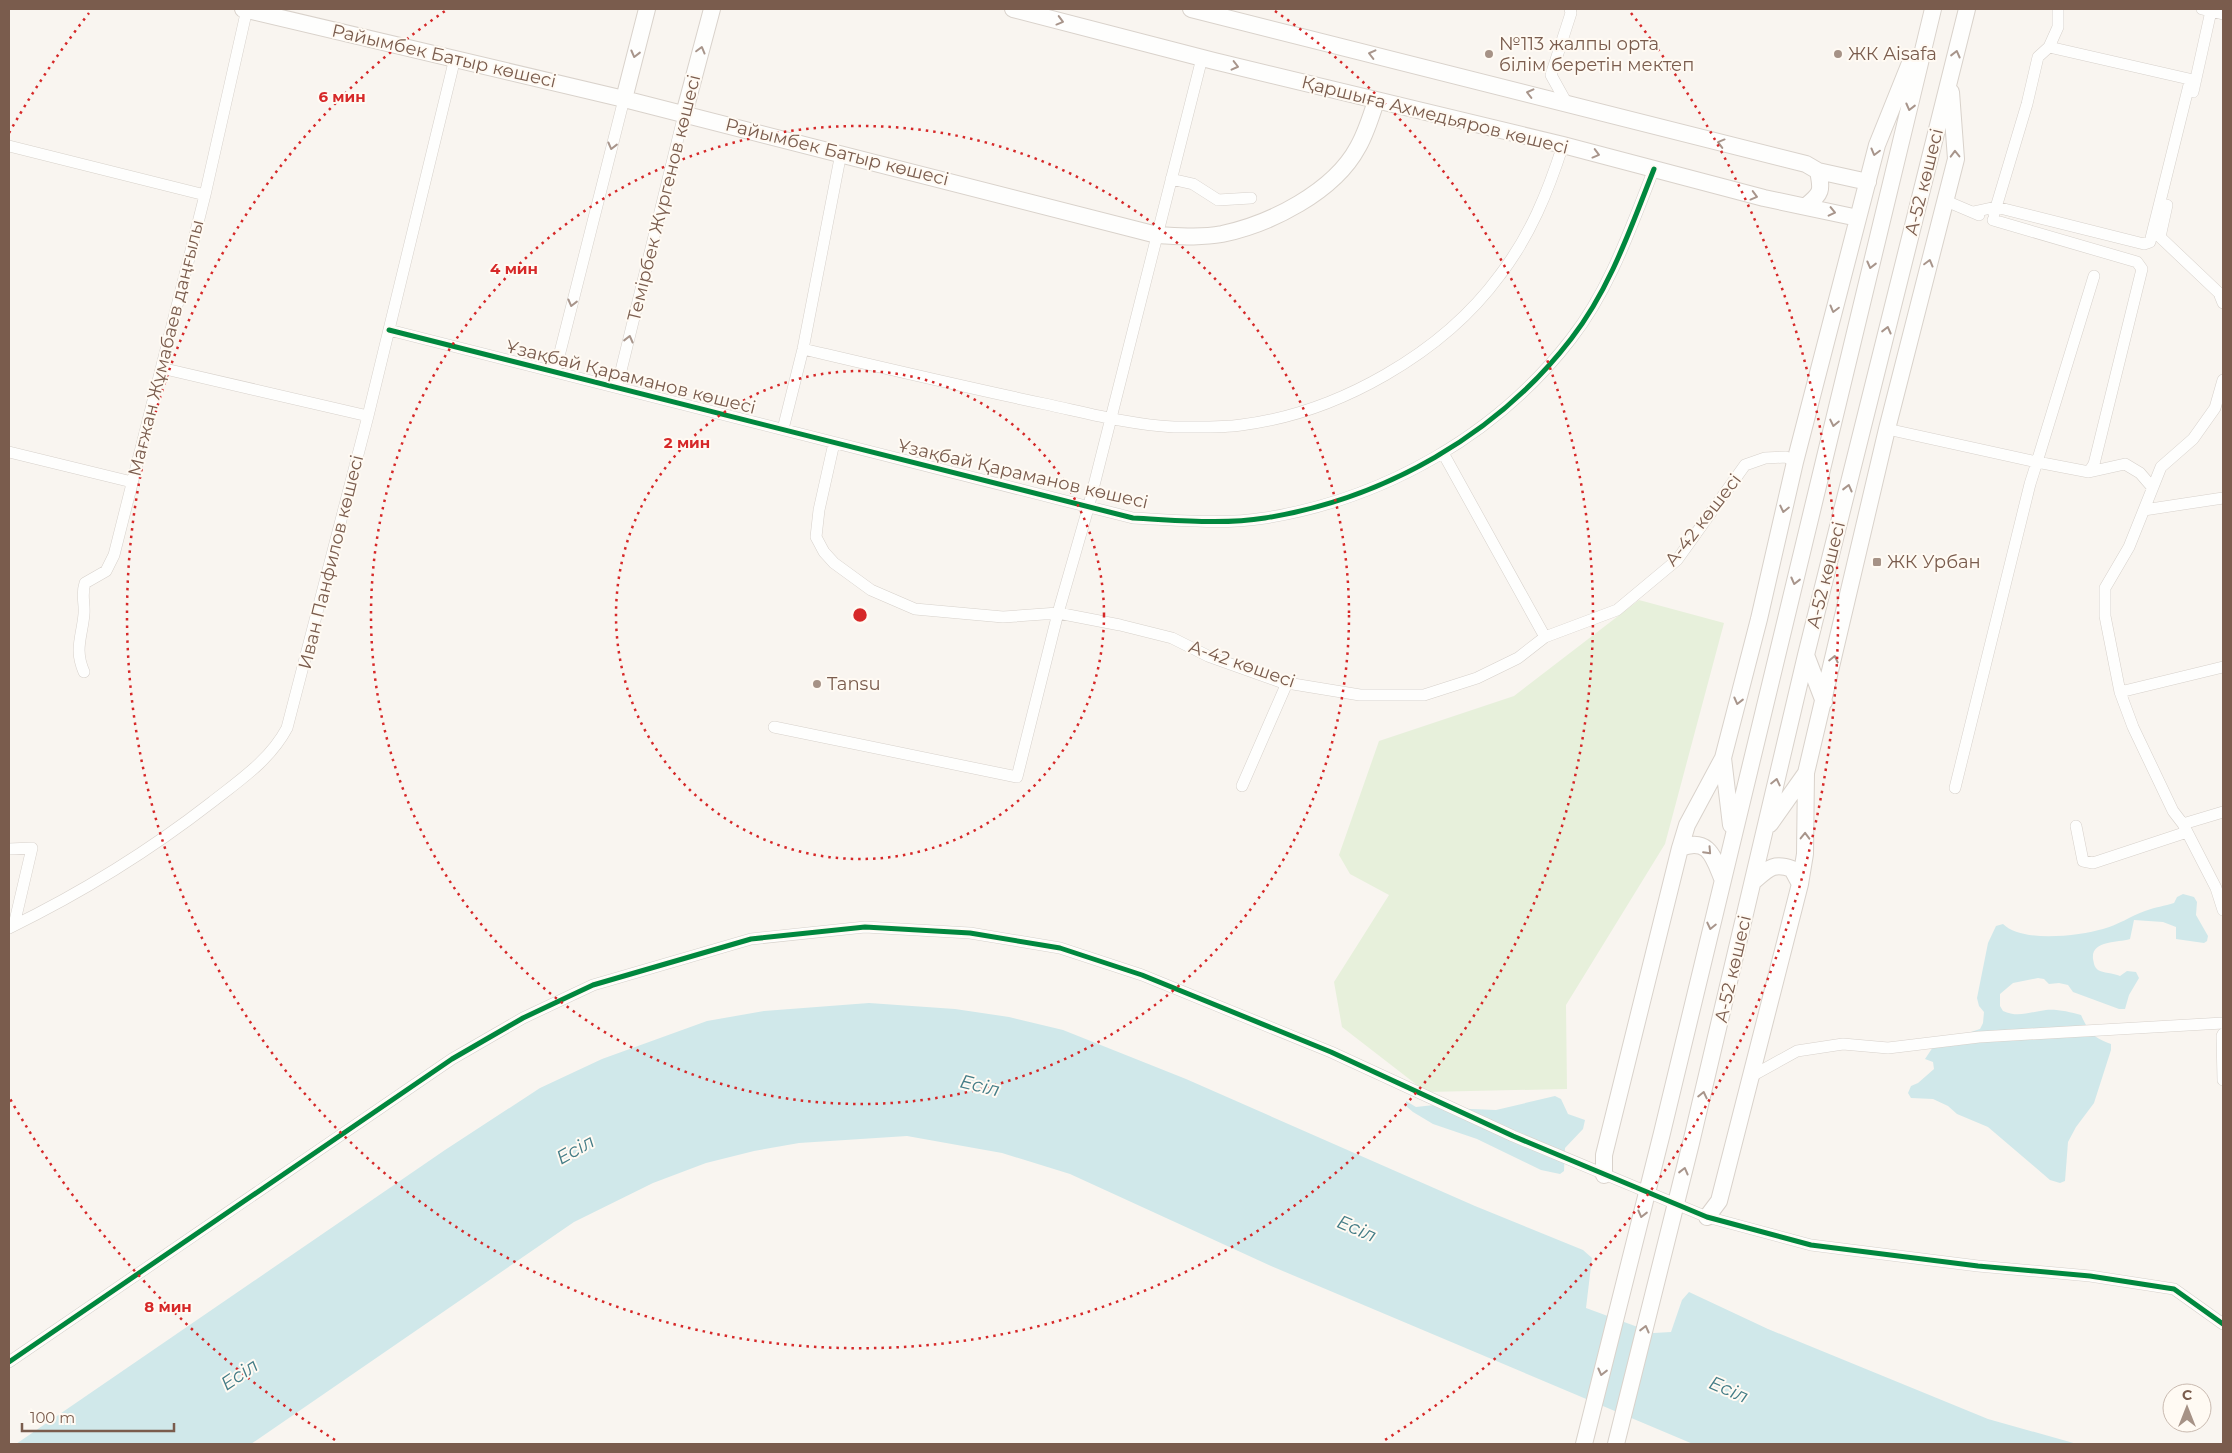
<svg xmlns="http://www.w3.org/2000/svg" width="2232" height="1453" viewBox="0 0 2232 1453" font-family="Montserrat,sans-serif">
	<style>
		.green { fill: #e7f0db }
		.water { fill: #d0e8ea }
		.lines { fill: none; stroke-linecap: round; stroke-linejoin: round }
		.street-casing { stroke: #d7d1cb; stroke-width: 12 }
		.secondary-casing { stroke: #d9d2cb; stroke-width: 18 }
		.street { stroke: #fefefd; stroke-width: 11 }
		.secondary { stroke: #fefefd; stroke-width: 16 }
		.cycleway-casing { stroke: #fffaf3; stroke-width: 8 }
		.cycleway { stroke: #00873e; stroke-width: 5 }
		.oneway { stroke: #a8958b }
		.ring { fill: none; stroke: #d62828; stroke-width: 2.5; stroke-dasharray: 2.5 5 }
		.poi-dot { fill: #a69286; stroke: #fffaf3; stroke-width: 2 }
		.labels { text-anchor: middle; stroke-width: 4; stroke-linejoin: round; paint-order: stroke }
		.poi-label { font-size: 18px; fill: #7a5c4d; stroke: #fffaf3; text-anchor: start }
		.street-label { font-size: 18px; fill: #7a5c4d; stroke: #fffaf3 }
		.water-label { font-size: 19px; font-style: italic; fill: #437c86; stroke: #fffaf3 }
		.centre { fill: #d62828; stroke: #fffaf3; stroke-width: 2.5 }
		.ring-label { font-size: 15px; text-anchor: middle; font-weight: bold; fill: #d62828; stroke: #fffaf3; stroke-width: 4; stroke-linejoin: round; paint-order: stroke }
	</style>
	<rect width="100%" height="100%" fill="#f9f5f0"/>
	<path class="green" d="M1639 600 1724 623 1665 844 1566 1005 1567 1089 1426 1092 1342 1027 1334 982 1389 895 1350 874 1339 855 1379 741 1514 696Z"/>
	<path class="water" d="M2183 894 2194 897 2197 902 2196 915 2208 936 2207 941 2204 943 2176 939V927L2163 922 2134 920 2130 939C2117 943 2091 940 2093 959 2094 963 2094 967 2098 970 2103 973 2113 973 2120 976L2127 971 2136 972 2139 978 2129 995 2125 1009H2119L2073 992 2068 985 2059 983 2049 984 2044 979 2038 978 2013 983 2000 994V1006L2003 1011C2018 1018 2030 1012 2046 1010 2057 1009 2070 1012 2081 1015 2089 1032 2092 1037 2111 1044V1050L2094 1103 2076 1127 2068 1142 2065 1181 2060 1183 2050 1180 1988 1127 1957 1114 1948 1106 1933 1099 1911 1098 1908 1093 1911 1086 1918 1083 1934 1069 1933 1062 1925 1059 1935 1044 1980 1029 1983 1023 1984 1012 1979 1006 1977 998 1988 943 1996 926 2003 924C2022 943 2078 936 2103 929 2118 925 2131 916 2145 911 2155 907 2165 906 2174 903L2177 897Z
		M869 1003 955 1009 1009 1017 1063 1030 1186 1079 1475 1206 1583 1250 1592 1258 1586 1308 1654 1333 1671 1332 1682 1300 1689 1292 1768 1329 1988 1419 2077 1444H1693L1271 1266 1070 1174 1002 1153 907 1136 799 1143 754 1151 706 1163 653 1183 574 1222 251 1444H16L445 1150 540 1088 602 1059 707 1021 764 1011Z
		M1555 1096 1561 1099 1568 1114 1585 1120 1583 1129 1565 1148 1564 1171 1560 1174 1541 1170 1477 1139 1433 1124 1413 1112 1406 1106V1101L1416 1107 1434 1105 1446 1108 1496 1110Z"/>
	<g class="lines">
		<g class="street-casing">
			<path id="street" d="M2202 9 2223 14
				M2193 92 2211 11
				M1566 102 1551 75 1571 13 1570 9
				M9 146 205 195
				M1171 179 1193 184 1218 200 1251 198
				M1946 201 1979 215
				M2167 205 2160 237 2219 293 2223 303
				M1973 212 1996 207 2144 244 2150 242 2189 85V79L2049 47
				M1994 214 2027 104 2038 57 2049 47 2058 27V9
				M1993 220 2137 262 2142 269 2094 464 2089 472
				M2094 276 2037 462 2089 472 2125 464 2140 473 2152 487
				M389 330 1133 518C1176 520 1222 525 1265 518 1384 499 1497 435 1571 339 1610 289 1631 227 1654 169
				M803 349C884 368 964 387 1045 404 1087 413 1131 425 1174 427 1195 427 1220 428 1241 425 1338 413 1443 353 1500 275 1530 236 1548 192 1563 145
				M161 368 368 416
				M555 372 624 99
				M2223 380 2215 408 2193 439 2161 467 2129 547 2105 588V616L2120 692 2133 727 2173 811 2183 824 2216 888 2223 910
				M617 387 684 114
				M783 429 803 349 841 153
				M1887 429 2037 462 2030 484 1955 788
				M834 443 819 510 816 537 824 552 834 563 871 590 915 609 1003 617 1058 613 1120 625 1172 638 1208 656 1281 682 1360 695H1424L1477 678 1518 658 1545 637 1617 610 1677 560 1745 465 1765 458 1786 457 1795 462
				M9 452 132 482
				M1443 453 1545 637
				M2144 510 2223 498
				M84 672C74 649 82 637 84 614 85 603 81 595 85 583L106 571 114 555 205 195 247 9
				M2120 692 2223 667
				M774 727 1017 777 1058 613 1089 505 1202 58
				M1242 786 1287 683
				M2183 824 2223 812
				M2076 826 2083 861 2093 863 2187 832
				M9 849 32 848 14 925
				M9 928C81 893 149 851 212 802 240 780 270 760 287 728L368 416 455 58
				M2223 1034 2222 1036 2223 1080
				M1750 1077 1797 1051 1843 1044 1888 1048 1979 1037 2223 1023
				M9 1362 452 1059 523 1018 593 985 751 939 865 927 970 933 1060 948 1142 975 1331 1052 1513 1136 1707 1217 1811 1245 1978 1266 2090 1276 2174 1289 2223 1324"/>
		</g>
		<g class="secondary-casing">
			<path id="secondary" d="M243 9 624 99 1157 235C1178 236 1200 238 1222 234 1270 224 1334 192 1358 147 1366 133 1371 117 1376 101
				M1013 9 1214 61 1563 145 1764 198 1858 218
				M1191 9 1806 164 1818 171 1868 182
				M624 99 647 9
				M684 114 712 9
				M1806 206C1822 193 1822 191 1818 171
				M1806 655 1824 702
				M1723 758 1731 825
				M1770 824 1806 773
				M1680 848C1708 837 1713 856 1722 878
				M1754 881C1768 869 1773 862 1792 869L1800 884
				M1604 1175V1155L1680 848 1687 825 1723 758 1759 619 1795 462 1877 145 1912 58
				M1707 1217 1719 1201 1800 884 1805 854 1806 773 1887 429 1956 159 1951 92
				M1584 1444 1662 1133 1933 9
				M1616 1444 1691 1143 1806 655 1967 9"/>
		</g>
		<use href="#street" class="street"/>
		<use href="#secondary" class="secondary"/>
		<g class="cycleway-casing">
			<path id="cycleway" d="M389 330 1133 518C1176 520 1222 525 1265 518 1384 499 1497 435 1571 339 1610 289 1631 227 1654 169
				M9 1362 452 1059 523 1018 593 985 751 939 865 927 970 933 1060 948 1142 975 1331 1052 1513 1136 1707 1217 1811 1245 1978 1266 2090 1276 2174 1289 2223 1324"/>
		</g>
		<use href="#cycleway" class="cycleway"/>
	</g>
	<defs><path id="oneway-chevron" d="M-2-3.5L2.5 0L-2 3.5" fill="none" stroke-width="1.6" stroke-linecap="round" stroke-linejoin="round" transform="scale(1.25)"/></defs>
	<g class="oneway">
		<use href="#oneway-chevron" transform="translate(1060 21) rotate(15)"/>
		<use href="#oneway-chevron" transform="translate(701 50) rotate(-75)"/>
		<use href="#oneway-chevron" transform="translate(635 54) rotate(104)"/>
		<use href="#oneway-chevron" transform="translate(1372 54) rotate(-166)"/>
		<use href="#oneway-chevron" transform="translate(1956 54) rotate(-76)"/>
		<use href="#oneway-chevron" transform="translate(1235 66) rotate(14)"/>
		<use href="#oneway-chevron" transform="translate(1530 93) rotate(-166)"/>
		<use href="#oneway-chevron" transform="translate(1910 107) rotate(104)"/>
		<use href="#oneway-chevron" transform="translate(1721 143) rotate(-165)"/>
		<use href="#oneway-chevron" transform="translate(612 146) rotate(104)"/>
		<use href="#oneway-chevron" transform="translate(1875 152) rotate(105)"/>
		<use href="#oneway-chevron" transform="translate(1596 154) rotate(15)"/>
		<use href="#oneway-chevron" transform="translate(1955 154) rotate(-91)"/>
		<use href="#oneway-chevron" transform="translate(1754 196) rotate(15)"/>
		<use href="#oneway-chevron" transform="translate(1832 212) rotate(13)"/>
		<use href="#oneway-chevron" transform="translate(1929 263) rotate(-75)"/>
		<use href="#oneway-chevron" transform="translate(1871 265) rotate(104)"/>
		<use href="#oneway-chevron" transform="translate(572 303) rotate(104)"/>
		<use href="#oneway-chevron" transform="translate(1834 309) rotate(105)"/>
		<use href="#oneway-chevron" transform="translate(1887 330) rotate(-76)"/>
		<use href="#oneway-chevron" transform="translate(629 339) rotate(-76)"/>
		<use href="#oneway-chevron" transform="translate(1834 423) rotate(102)"/>
		<use href="#oneway-chevron" transform="translate(1848 488) rotate(-76)"/>
		<use href="#oneway-chevron" transform="translate(1784 509) rotate(103)"/>
		<use href="#oneway-chevron" transform="translate(1795 581) rotate(104)"/>
		<use href="#oneway-chevron" transform="translate(1834 659) rotate(-77)"/>
		<use href="#oneway-chevron" transform="translate(1738 701) rotate(104)"/>
		<use href="#oneway-chevron" transform="translate(1776 782) rotate(-77)"/>
		<use href="#oneway-chevron" transform="translate(1805 836) rotate(-89)"/>
		<use href="#oneway-chevron" transform="translate(1708 851) rotate(47)"/>
		<use href="#oneway-chevron" transform="translate(1711 926) rotate(103)"/>
		<use href="#oneway-chevron" transform="translate(1703 1095) rotate(-77)"/>
		<use href="#oneway-chevron" transform="translate(1684 1171) rotate(-76)"/>
		<use href="#oneway-chevron" transform="translate(1642 1214) rotate(104)"/>
		<use href="#oneway-chevron" transform="translate(1645 1329) rotate(-76)"/>
		<use href="#oneway-chevron" transform="translate(1602 1372) rotate(104)"/>
	</g>
	<g class="ring">
		<circle cx="860" cy="615" r="244"/>
		<circle cx="860" cy="615" r="489"/>
		<path d="M1275 11A733 733 0 1 1 445 11"/>
		<path d="M335 1440A978 978 0 0 1 9 1097M9 133A978 978 0 0 1 89 13M1631 13A978 978 0 0 1 1385 1440"/>
	</g>
	<g class="poi-dot">
		<circle cx="1489" cy="54" r="5"/>
		<circle cx="1838" cy="54" r="5"/>
		<rect x="1872" y="557" width="10" height="10" rx="2.5"/>
		<circle cx="817" cy="684" r="5"/>
	</g>
	<g class="labels">
		<g class="poi-label">
			<text x="1499" y="50">№113 жалпы орта<tspan x="1499" dy="21">білім беретін мектеп</tspan></text>
			<text x="1848" y="60">ЖК Aisafa</text>
			<text x="1887" y="568">ЖК Урбан</text>
			<text x="827" y="690">Tansu</text>
		</g>
		<g class="street-label">
			<text transform="translate(444 56) rotate(13)" y="6">Райымбек Батыр көшесі</text>
			<text transform="translate(1435 115) rotate(14)" y="6">Қаршыға Ахмедьяров көшесі</text>
			<text transform="translate(837 152) rotate(14)" y="6">Райымбек Батыр көшесі</text>
			<text transform="translate(1924 182) rotate(-76)" y="6">А-52 көшесі</text>
			<text transform="translate(664 198) rotate(-76)" y="6">Темірбек Жүргенов көшесі</text>
			<text transform="translate(166 348) rotate(-76)" y="6">Мағжан Жұмабаев даңғылы</text>
			<text transform="translate(631 377) rotate(14)" y="6">Ұзақбай Қараманов көшесі</text>
			<text transform="translate(1023 474) rotate(13)" y="6">Ұзақбай Қараманов көшесі</text>
			<text transform="translate(1703 520) rotate(-52)" y="6">А-42 көшесі</text>
			<text transform="translate(331 562) rotate(-76)" y="6">Иван Панфилов көшесі</text>
			<text transform="translate(1826 575) rotate(-76)" y="6">А-52 көшесі</text>
			<text transform="translate(1242 664) rotate(19)" y="6">А-42 көшесі</text>
			<text transform="translate(1733 969) rotate(-77)" y="6">А-52 көшесі</text>
		</g>
		<g class="water-label">
			<text transform="translate(980 1085) rotate(14)" y="7">Есіл</text>
			<text transform="translate(575 1149) rotate(-29)" y="7">Есіл</text>
			<text transform="translate(1357 1228) rotate(23)" y="7">Есіл</text>
			<text transform="translate(239 1374) rotate(-34)" y="7">Есіл</text>
			<text transform="translate(1729 1389) rotate(23)" y="7">Есіл</text>
		</g>
	</g>
	<circle cx="860" cy="615" r="8" class="centre"/>
	<g class="ring-label">
		<text x="342" y="102">6 мин</text>
		<text x="514" y="274">4 мин</text>
		<text x="687" y="448">2 мин</text>
		<text x="168" y="1312">8 мин</text>
	</g>
	<rect width="2232" height="1453" fill="none" stroke="#7a5c4d" stroke-width="20"/>
	<g transform="translate(2187 1408)"><circle r="24" fill="#fffaf3" stroke="#cabbb1"/>
	<path d="M0-4L9 19L0 12L-9 19Z" fill="#a69286"/>
	<text y="-8" font-size="14" font-weight="bold" text-anchor="middle" fill="#7a5c4d">С</text>
	</g>
	<path d="M22 1423v8h152v-8" fill="none" stroke="#7a5c4d" stroke-width="2.5"/>
	<text x="30" y="1423" font-size="15" fill="#7a5c4d" stroke="#fffaf3" stroke-width="4" paint-order="stroke">100 m</text>
</svg>
